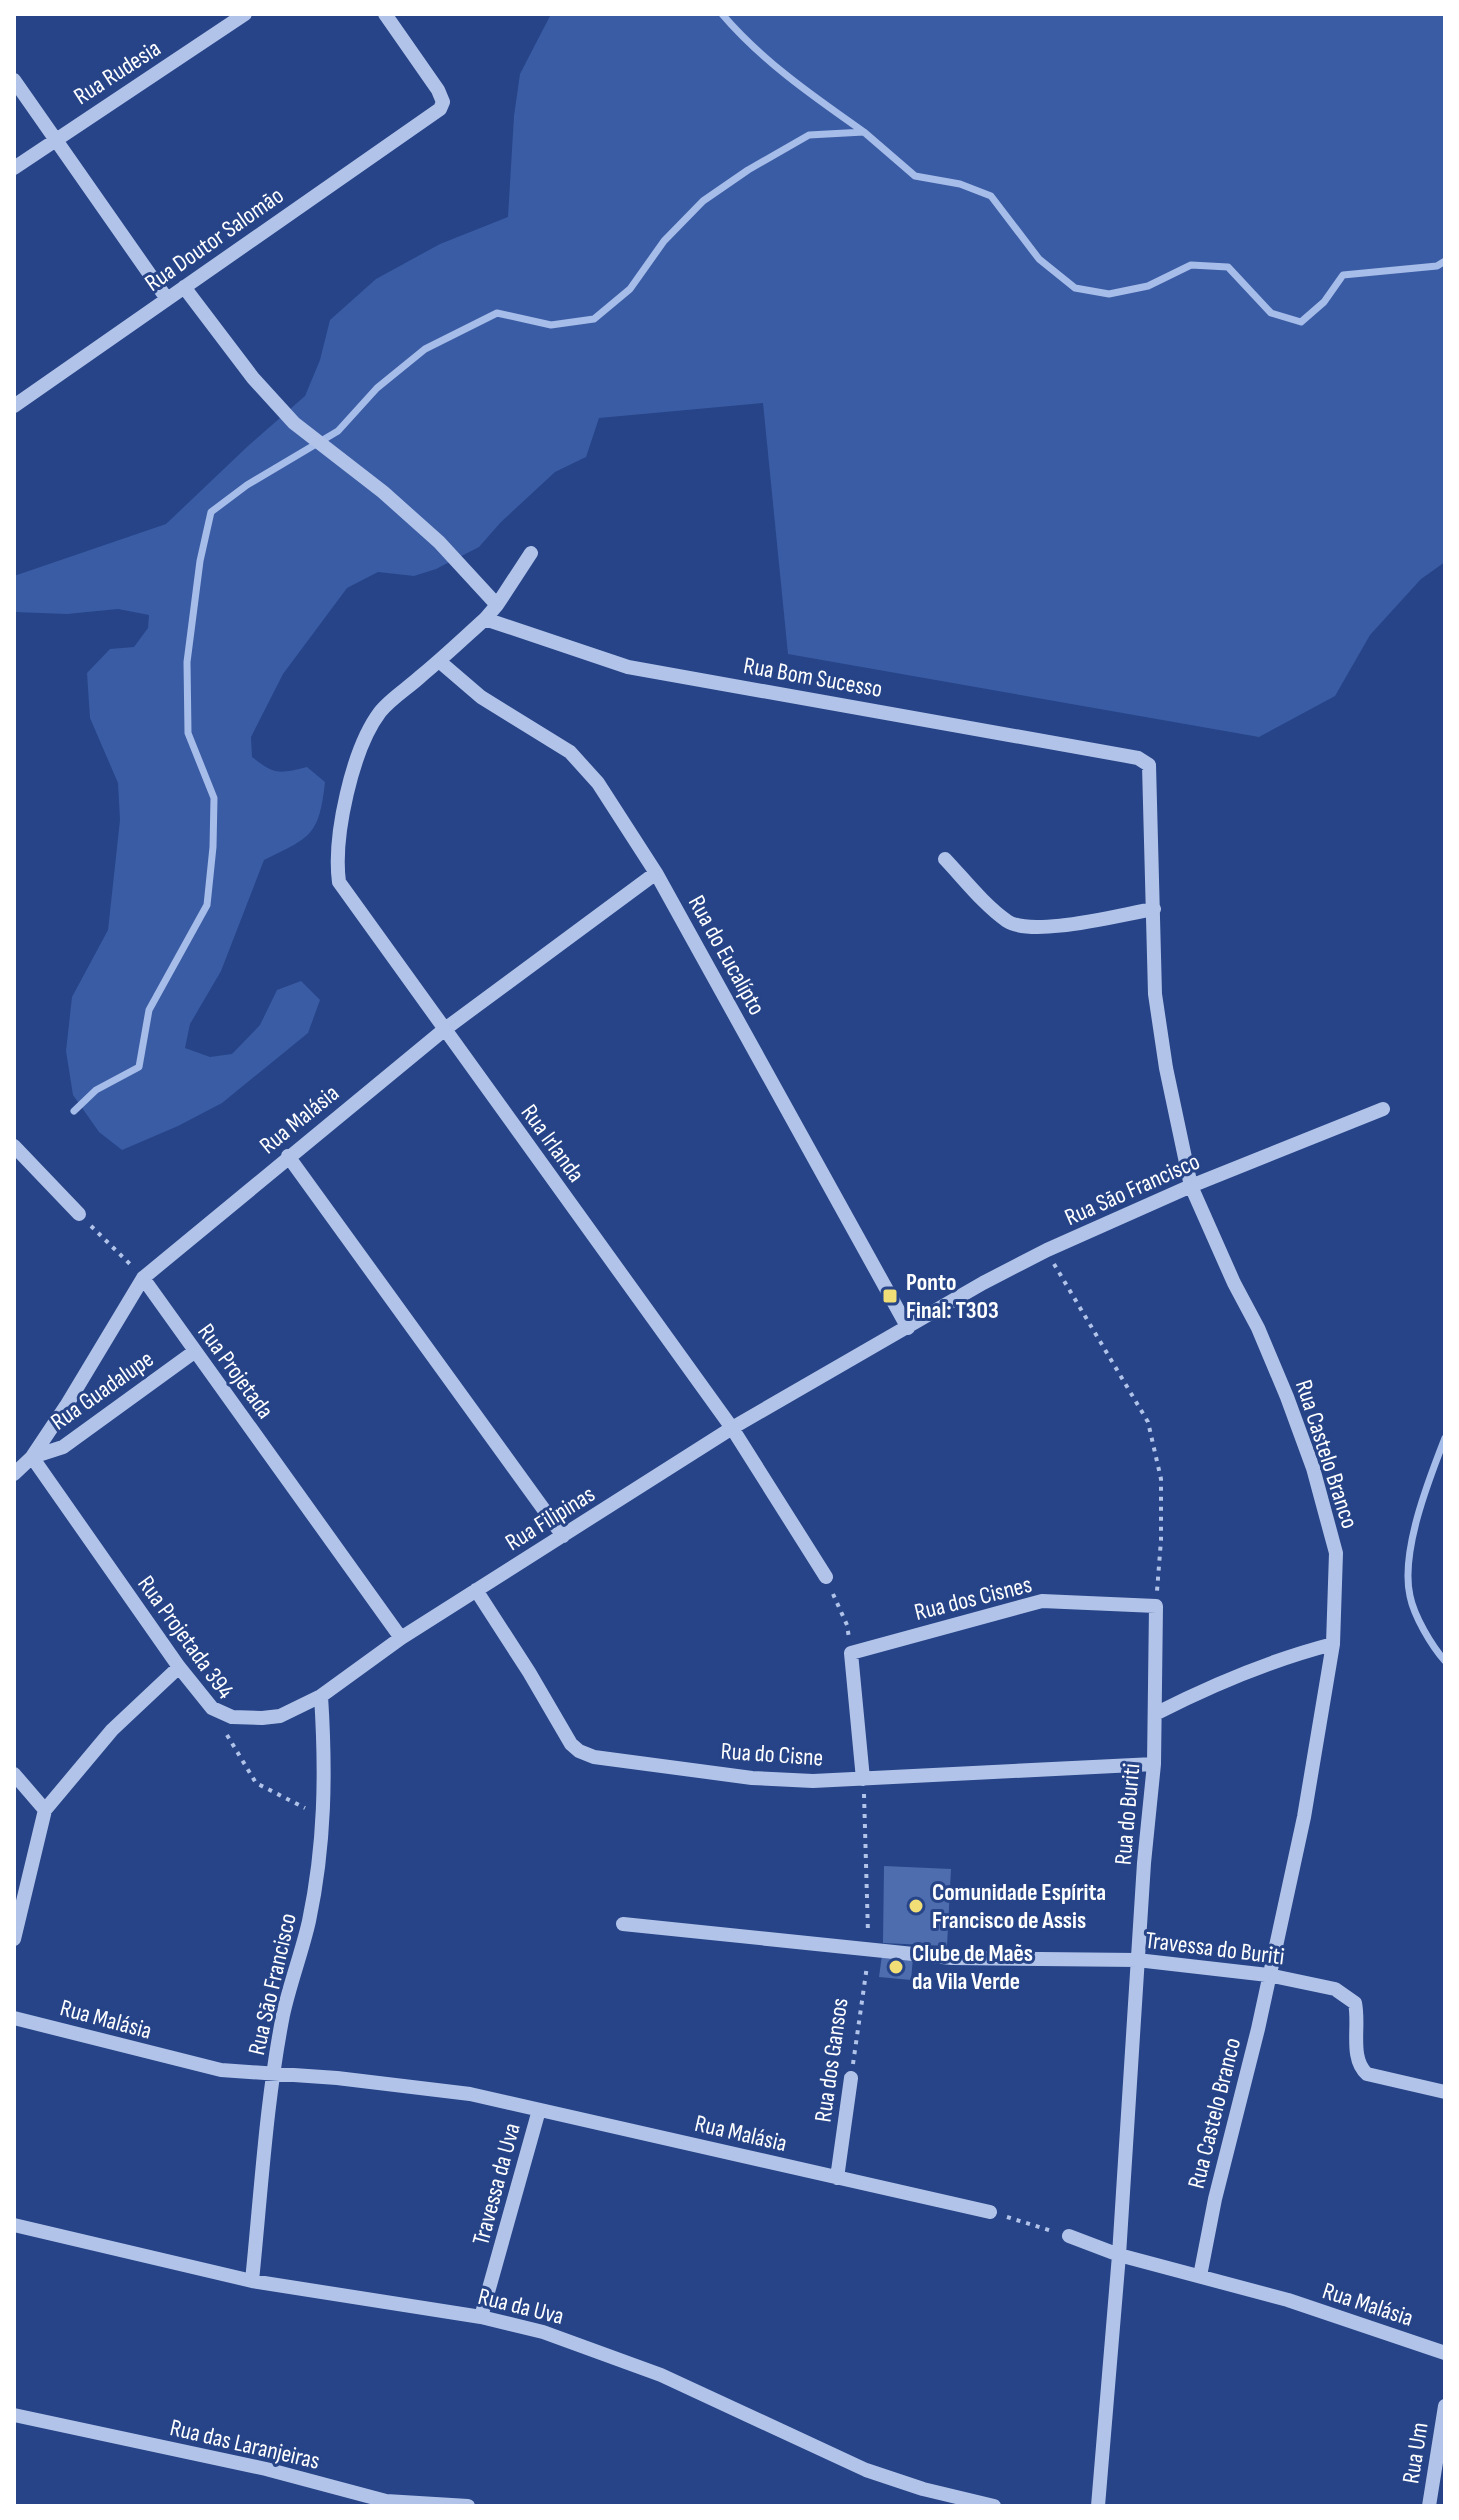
<svg xmlns="http://www.w3.org/2000/svg" width="1459" height="2520" viewBox="0 0 1459 2520" font-family="'Sofia Sans Condensed',sans-serif">
	<style>
		.green { fill: #3a5ca4 }
		.lines { fill: none; stroke-linecap: round; stroke-linejoin: round }
		.stream { stroke: #a6bce9; stroke-width: 7 }
		.building { fill: #4e6daf }
		.path { stroke: #b1c3e9; stroke-width: 4; stroke-dasharray: 4 6; stroke-linecap: butt }
		.minor { stroke: #b1c3e9; stroke-width: 14 }
		.poi-dot { fill: #f2de76; stroke: #264487; stroke-width: 3 }
		.labels { text-anchor: middle; stroke-width: 6; stroke-linejoin: round; paint-order: stroke }
		.street-label { font-size: 24px; fill: #fff; stroke: #264487 }
		.poi-label { font-size: 24px; font-weight: bold; fill: #fff; stroke: #264487; text-anchor: start }
	</style>
	<rect width="100%" height="100%" fill="#264487"/>
	<path class="green" d="M551 14H1445V562L1421 579 1370 635 1335 696 1259 737 788 654 763 403 599 418 586 457 555 472 501 522 479 547 436 569 414 576 378 572 347 588 283 674 251 737 252 757C275 775 279 774 307 767L325 782C319 836 311 837 264 860L221 971 190 1024 185 1048 210 1057 232 1054 260 1025 277 990 301 981 320 1000 308 1033 222 1103 178 1126 122 1150 99 1132 73 1095 66 1051 72 997 108 930 120 820 118 783 90 718 87 673 110 649 134 647 148 628 149 615 118 609 67 614 15 612 14 576 166 524 248 446 305 396 320 360 330 320 376 279 440 244 508 217 514 116 520 74Z"/>
	<g class="lines">
		<path class="stream" d="M722 14C762 61 814 97 864 132
			M74 1111 96 1090 139 1067 149 1010 207 905 213 847 214 798 188 733 187 662 200 561 211 512 247 485 338 431 377 388 425 349 497 313 551 325 594 319 630 289 664 241 703 201 748 170 809 135 864 132 915 176 960 184 991 196 1039 259 1075 288 1109 294 1148 286 1191 265 1228 267 1271 313 1301 322 1324 302 1343 275 1437 266 1445 261
			M1445 1438C1429 1479 1400 1552 1410 1596 1414 1616 1431 1645 1445 1661"/>
	</g>
	<path class="building" d="M884 1866 951 1869 947 1946 883 1943Z
		M882 1955 913 1958 911 1980 879 1977Z"/>
	<g class="lines">
		<path class="path" d="M91 1226 133 1267
			M1054 1264 1148 1422 1161 1479V1540L1157 1591
			M833 1594 847 1625 849 1638
			M227 1735 256 1783 305 1808
			M864 1794 868 1933
			M853 2064 867 1966
			M1007 2217 1052 2231"/>
		<path class="minor" d="M14 80 167 299
			M14 168 245 14
			M184 287 253 378 294 423 383 492 439 542 497 605
			M14 406 440 109 443 102 438 90 385 14
			M531 553 497 605 485 619C464 638 443 658 421 676 408 688 390 699 380 712 352 749 333 837 339 882L732 1428 826 1577
			M485 619 628 667 1138 758 1149 765 1155 994 1166 1068 1191 1186 1234 1283 1258 1328 1287 1397 1313 1468 1336 1553 1333 1644 1304 1817 1258 2029 1215 2199 1200 2276
			M439 661 481 697 570 752 598 783 656 873 908 1328
			M945 859C964 879 984 905 1007 921 1033 938 1122 914 1154 909
			M14 1146 79 1214
			M288 1156 563 1536
			M143 1278 401 1638
			M32 1457 179 1667 212 1708 232 1717 262 1718 280 1716 321 1696 401 1638 732 1428 983 1283 1047 1250 1191 1186 1383 1109
			M32 1457 63 1447 194 1352
			M14 1474 32 1457 66 1406 143 1278 445 1029 656 873
			M476 1590 529 1672 571 1744 579 1751 594 1757 752 1778 813 1781 1154 1764
			M1157 1713C1214 1684 1271 1660 1333 1644
			M14 1774 45 1810
			M863 1779 851 1653 1042 1601 1156 1606 1154 1764 1144 1863 1119 2255 1098 2506
			M623 1924 952 1958 1137 1960 1268 1975 1335 1989 1355 2003C1360 2026 1349 2058 1367 2074L1445 2092
			M14 1939 45 1810 112 1730 179 1667
			M14 2018 221 2070 337 2078 470 2094 990 2212
			M837 2178 851 2078
			M14 2225 252 2281 481 2317 543 2332 661 2375 866 2470 923 2489 994 2506
			M1069 2236 1119 2255 1288 2300 1445 2353
			M252 2281C261 2193 266 2102 283 2015 290 1983 302 1952 309 1921 325 1845 326 1773 321 1696
			M481 2317 539 2110
			M14 2415 266 2469 386 2501 468 2506
			M1429 2506 1445 2406"/>
	</g>
	<g class="poi-dot">
		<rect x="882" y="1288" width="16" height="16" rx="4"/>
		<circle cx="916" cy="1906" r="8"/>
		<circle cx="896" cy="1967" r="8"/>
	</g>
	<g class="labels">
		<g class="street-label">
			<text transform="translate(117 72) rotate(-33)" y="8">Rua Rudesia</text>
			<text transform="translate(214 239) rotate(-35)" y="8">Rua Doutor Salomão</text>
			<text transform="translate(813 677) rotate(10)" y="8">Rua Bom Sucesso</text>
			<text transform="translate(727 955) rotate(61)" y="8">Rua do Eucalípto</text>
			<text transform="translate(299 1119) rotate(-39)" y="8">Rua Malásia</text>
			<text transform="translate(553 1143) rotate(54)" y="8">Rua Irlanda</text>
			<text transform="translate(1132 1189) rotate(-24)" y="8">Rua São Francisco</text>
			<text transform="translate(236 1371) rotate(54)" y="8">Rua Projetada</text>
			<text transform="translate(102 1390) rotate(-35)" y="8">Rua Guadalupe</text>
			<text transform="translate(1327 1454) rotate(72)" y="8">Rua Castelo Branco</text>
			<text transform="translate(550 1518) rotate(-32)" y="8">Rua Filipinas</text>
			<text transform="translate(973 1598) rotate(-14)" y="8">Rua dos Cisnes</text>
			<text transform="translate(186 1637) rotate(54)" y="8">Rua Projetada 394</text>
			<text transform="translate(772 1754) rotate(4)" y="8">Rua do Cisne</text>
			<text transform="translate(1127 1814) rotate(-85)" y="8">Rua do Buriti</text>
			<text transform="translate(1215 1948) rotate(7)" y="8">Travessa do Buriti</text>
			<text transform="translate(272 1984) rotate(-77)" y="8">Rua São Francisco</text>
			<text transform="translate(106 2019) rotate(15)" y="8">Rua Malásia</text>
			<text transform="translate(831 2060) rotate(-82)" y="8">Rua dos Gansos</text>
			<text transform="translate(1214 2113) rotate(-76)" y="8">Rua Castelo Branco</text>
			<text transform="translate(741 2133) rotate(13)" y="8">Rua Malásia</text>
			<text transform="translate(496 2184) rotate(-75)" y="8">Travessa da Uva</text>
			<text transform="translate(1368 2304) rotate(18)" y="8">Rua Malásia</text>
			<text transform="translate(521 2306) rotate(14)" y="8">Rua da Uva</text>
			<text transform="translate(245 2444) rotate(13)" y="8">Rua das Laranjeiras</text>
			<text transform="translate(1415 2453) rotate(-81)" y="8">Rua Um</text>
		</g>
		<g class="poi-label">
			<text x="906" y="1290">Ponto<tspan x="906" dy="28">Final: T303</tspan></text>
			<text x="932" y="1900">Comunidade Espírita<tspan x="932" dy="28">Francisco de Assis</tspan></text>
			<text x="912" y="1961">Clube de Maẽs<tspan x="912" dy="28">da Vila Verde</tspan></text>
		</g>
	</g>
	<rect width="1459" height="2520" fill="none" stroke="#ffffff" stroke-width="32"/>
</svg>
